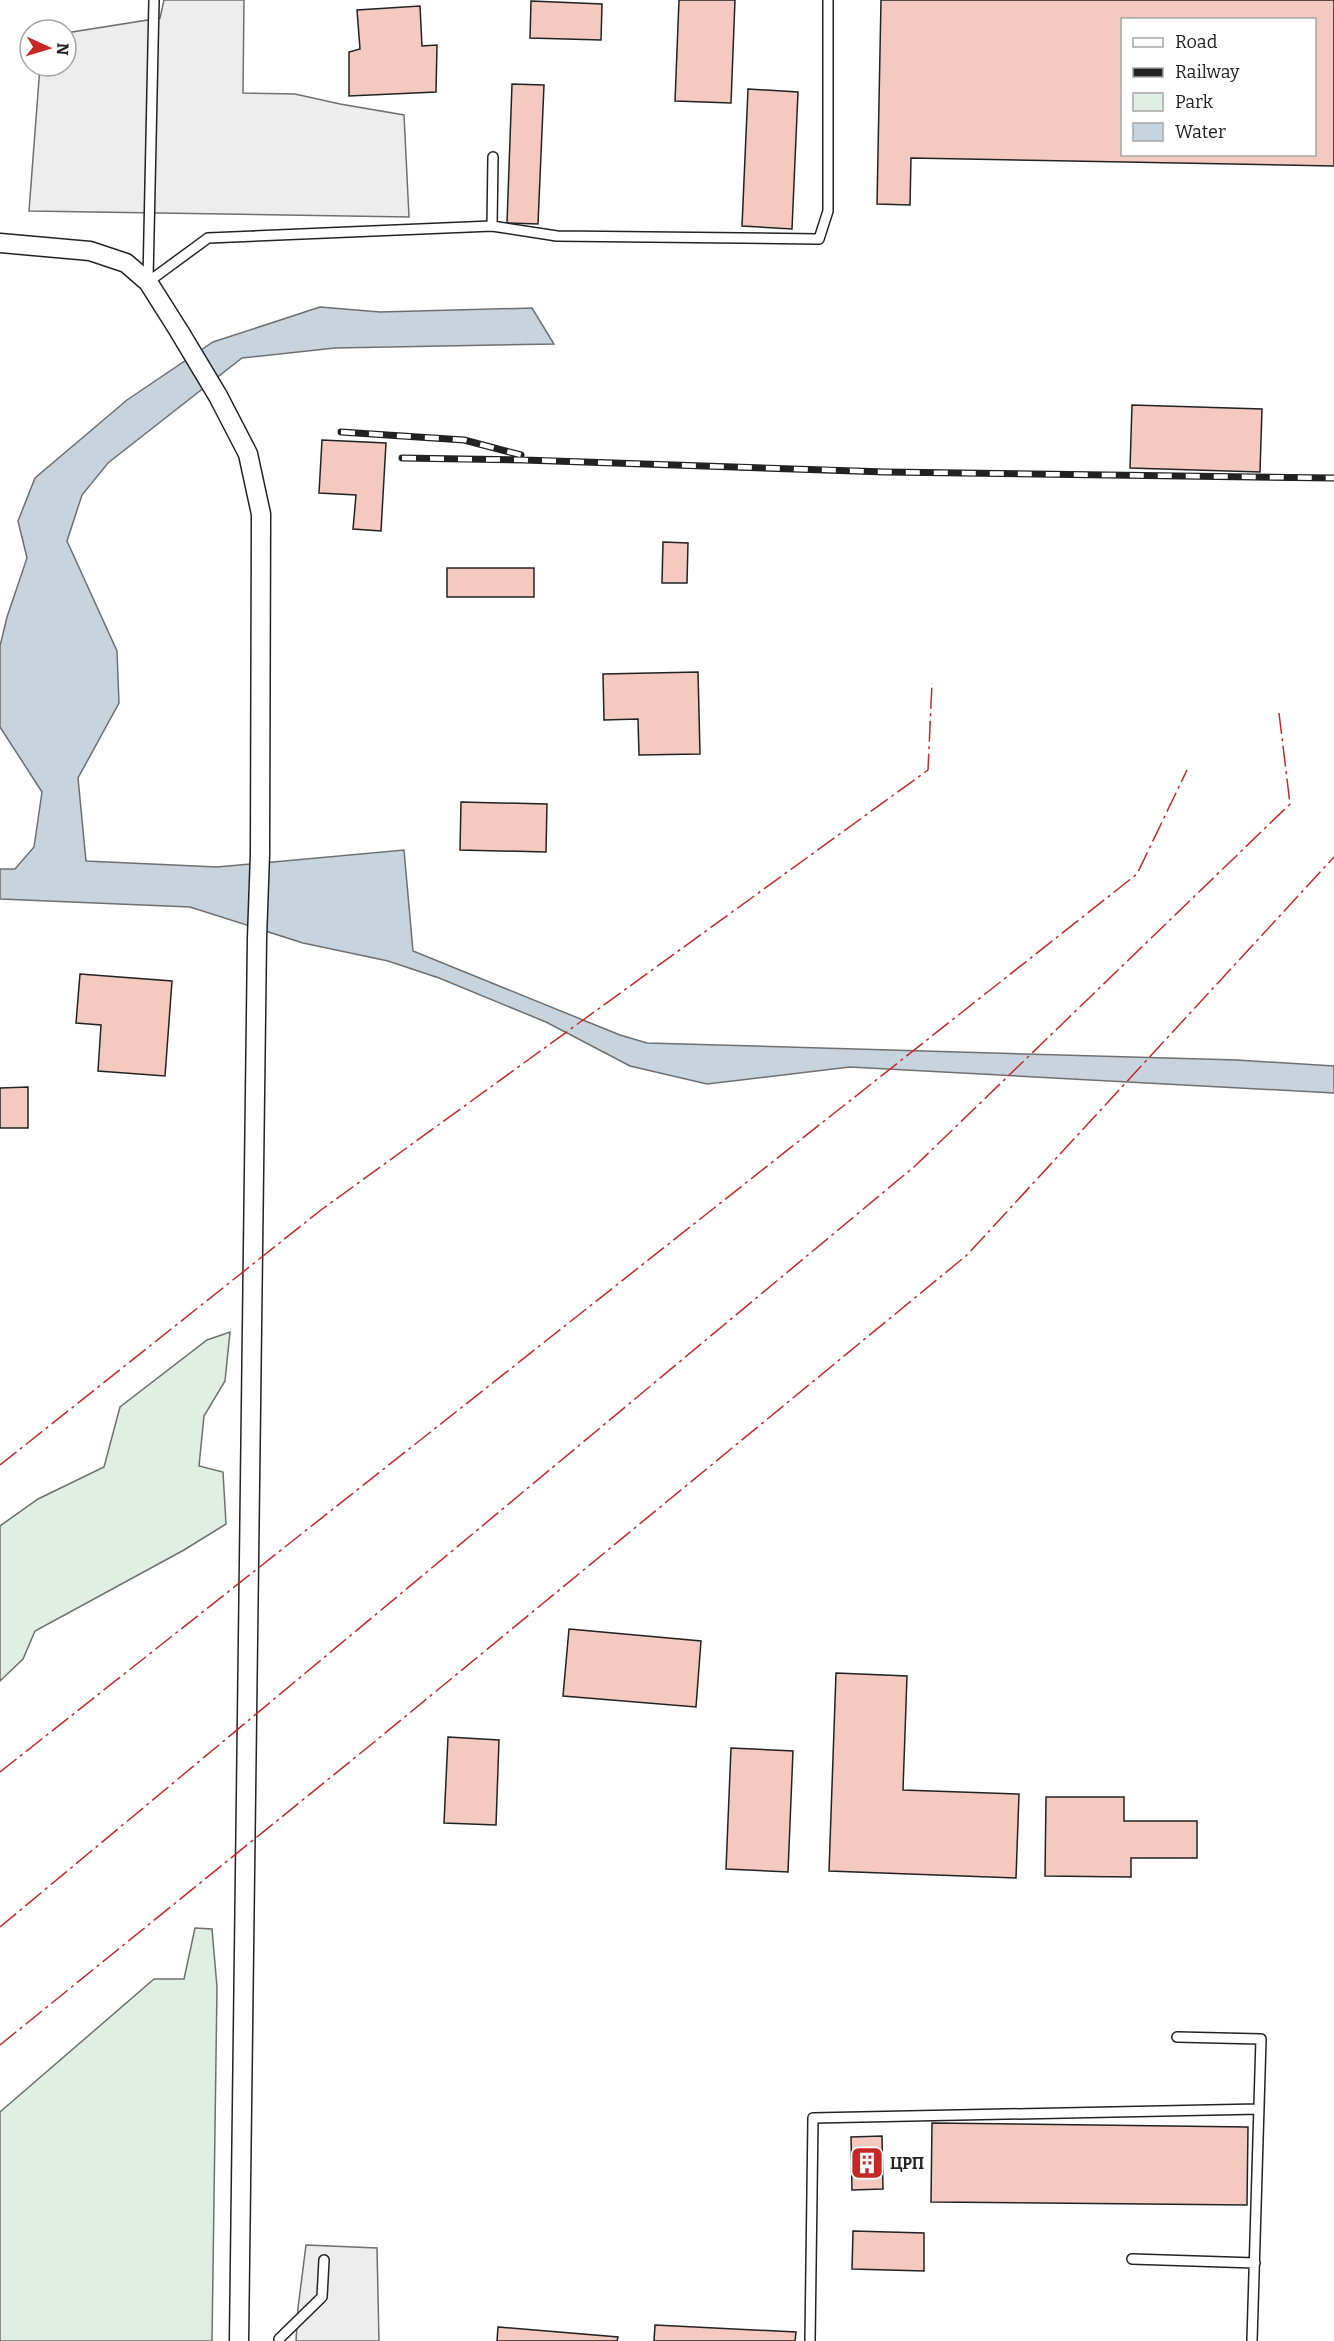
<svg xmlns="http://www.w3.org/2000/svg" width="1334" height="2341" viewBox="0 0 1334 2341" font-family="Bitter,serif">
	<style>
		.green { fill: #e0efe3; stroke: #6f6f6f; stroke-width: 1.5 }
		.parking { fill: #ededed; stroke: #6f6f6f; stroke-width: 1.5 }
		.water { fill: #c7d3dd; stroke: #6f6f6f; stroke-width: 1.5 }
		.building { fill: #f3c9c0; stroke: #222; stroke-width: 1.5; fill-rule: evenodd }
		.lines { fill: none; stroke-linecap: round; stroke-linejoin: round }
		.service-casing { stroke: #222; stroke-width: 12 }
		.minor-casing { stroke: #222; stroke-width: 21 }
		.service { stroke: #fff; stroke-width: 9 }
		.minor { stroke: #fff; stroke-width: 18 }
		.rail-casing { stroke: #222; stroke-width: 7 }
		.rail { stroke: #fff; stroke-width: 4.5; stroke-dasharray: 14; stroke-linecap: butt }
		.power { stroke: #c62828; stroke-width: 1.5; stroke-dasharray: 21 4.5 3 4.5; stroke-linecap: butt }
		.labels { text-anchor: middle; stroke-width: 4.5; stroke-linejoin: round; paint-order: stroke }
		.poi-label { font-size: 16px; font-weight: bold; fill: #222; stroke: #fff; text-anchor: start }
	</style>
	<rect width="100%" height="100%" fill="#fff"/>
	<path class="green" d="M230 1332 225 1381 204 1416 199 1466 223 1472 226 1524 184 1550 35 1631 23 1659 0 1681V1526L38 1499 104 1467 120 1407 207 1340Z
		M195 1928 212 1929 217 1987 212 2341H0V2112L154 1979H184Z"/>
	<path class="parking" d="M164 0H244L243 93 295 94 340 104 404 115 409 217 29 211 40 66H66V33L160 18Z
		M306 2245 377 2248 379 2341H296L298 2308Z"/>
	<path class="water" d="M320 307 380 312 532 308 554 344 335 348 242 358 108 463 82 495 67 541 117 651 119 703 78 778 86 861 217 867 404 850 413 951 620 1035 647 1043 1237 1060 1334 1066V1093L850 1067 707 1084 630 1066 546 1022 439 978 388 961 303 943 190 907 0 899V869H15L34 847 42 792 0 727V646L7 617 27 558 18 521 35 478 127 400 213 342Z"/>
	<path class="building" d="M679 0H735L731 103 675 101Z
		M881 0H1334V166L911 158 910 205 877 204ZM1122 20H1314V154H1122Z
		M531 1 602 4 601 40 530 38Z
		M420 6 422 46 437 45 436 92 349 96V52L360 49 357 10Z
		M512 84 544 85 538 224 507 223Z
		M748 89 798 92 792 229 742 226Z
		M1132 405 1262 409 1260 472 1130 468Z
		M322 440 386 443 381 531 353 529 356 495 319 493Z
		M663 542 688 543 687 583H662Z
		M447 568H534V597H447Z
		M698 672 700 754 639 755 638 719 604 720 603 674Z
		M461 802 547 804 546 852 460 850Z
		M80 974 172 981 165 1076 98 1071 101 1025 76 1023Z
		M28 1087V1128H0V1088Z
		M569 1629 701 1641 696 1707 563 1696Z
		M836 1673 907 1676 903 1790 1019 1794 1016 1878 829 1871Z
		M448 1737 499 1740 496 1825 444 1823Z
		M731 1748 793 1751 788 1872 726 1869Z
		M1046 1797H1124V1821H1197V1858H1131V1877L1045 1876Z
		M932 2123 1248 2127 1247 2205 931 2202Z
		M882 2136 883 2189 852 2190 851 2137Z
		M853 2231 924 2233V2271L852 2269Z
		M655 2325 796 2332 795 2341H654Z
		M498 2327 618 2337 617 2341H497Z"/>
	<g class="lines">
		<g class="service-casing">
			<path id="service" d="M492 226 557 236 819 239 828 211V0
				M148 280 154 0
				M148 282 208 238 492 226 493 157
				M1177 2037 1261 2039 1252 2341
				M1132 2259 1255 2263
				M279 2339 322 2297 324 2260
				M810 2341 813 2118 1259 2109"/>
		</g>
		<g class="minor-casing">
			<path id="minor" d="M0 243 90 251 126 263 148 282 179 331 218 396 248 454 261 514 260 854 257 938 239 2341"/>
		</g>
		<use href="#service" class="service"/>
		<use href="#minor" class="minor"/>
		<g class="rail-casing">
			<path id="rail" d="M341 432 464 440 521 455
				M402 458 524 460 886 472 1334 478"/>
		</g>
		<use href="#rail" class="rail"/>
		<path class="power" d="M0 1465 321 1210 928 770 932 683
			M0 1772 1137 874 1187 770
			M0 1927 915 1166 1290 804 1279 713
			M0 2045 373 1743 967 1255 1334 857"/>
	</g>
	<defs>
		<g id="building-square" transform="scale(1.725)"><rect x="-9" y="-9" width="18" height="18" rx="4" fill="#c62828" stroke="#fff"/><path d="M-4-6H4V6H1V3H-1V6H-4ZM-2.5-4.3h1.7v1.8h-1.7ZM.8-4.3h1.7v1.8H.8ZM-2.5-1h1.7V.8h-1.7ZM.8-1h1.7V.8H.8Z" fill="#fff"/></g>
	</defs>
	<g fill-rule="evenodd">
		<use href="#building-square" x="867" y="2163"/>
	</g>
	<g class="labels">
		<g class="poi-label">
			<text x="890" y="2169">ЦРП</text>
		</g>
	</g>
	<rect x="1121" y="18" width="195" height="138" fill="#ffffff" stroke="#a7a7a7" stroke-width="1.5"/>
	<rect x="1133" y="38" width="30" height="9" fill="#ffffff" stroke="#a7a7a7" stroke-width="1.5"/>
	<text x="1175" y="48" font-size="18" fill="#222222">Road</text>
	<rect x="1133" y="68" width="30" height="9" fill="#222222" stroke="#a7a7a7" stroke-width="1.5"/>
	<text x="1175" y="78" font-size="18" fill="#222222">Railway</text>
	<rect x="1133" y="93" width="30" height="18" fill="#e0efe3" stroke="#a7a7a7" stroke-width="1.5"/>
	<text x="1175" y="108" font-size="18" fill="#222222">Park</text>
	<rect x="1133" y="123" width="30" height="18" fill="#c7d3dd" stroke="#a7a7a7" stroke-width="1.5"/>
	<text x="1175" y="138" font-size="18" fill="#222222">Water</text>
	<g transform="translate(48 48) rotate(94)"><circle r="28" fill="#ffffff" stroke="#a7a7a7" stroke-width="1.5"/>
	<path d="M0-4.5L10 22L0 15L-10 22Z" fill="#c62828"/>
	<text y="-9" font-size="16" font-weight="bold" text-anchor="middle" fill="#222222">N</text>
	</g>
</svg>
